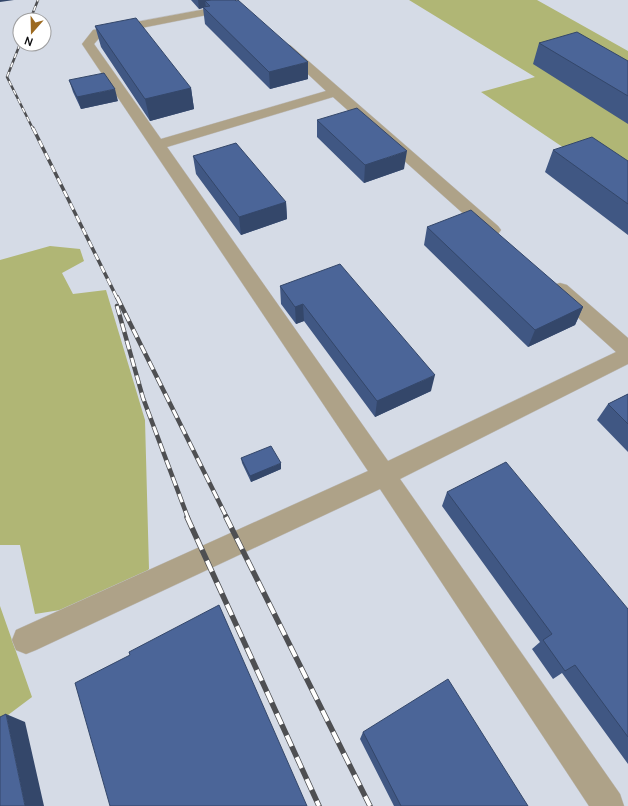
<svg xmlns="http://www.w3.org/2000/svg" width="628" height="806" viewBox="0 0 628 806" font-family="Manrope,sans-serif">
	<style>
		.built { fill: #d5dbe6; fill-rule: evenodd }
		.forest { fill: #b0b675 }
		.lines { fill: none; stroke-linecap: round; stroke-linejoin: round }
		.minor-casing { stroke: #c1c2c6; stroke-width: 1 }
		.minor { fill: #aea288; fill-rule: evenodd }
		.rail-far3-casing { stroke: #4e4f52; stroke-width: 2.5 }
		.rail-far2-casing { stroke: #4e4f52; stroke-width: 3.5 }
		.rail-far1-casing { stroke: #4e4f52; stroke-width: 4.5 }
		.rail-casing { stroke: #4e4f52; stroke-width: 5.5 }
		.rail-far3 { stroke: #fff; stroke-width: 1.5; stroke-dasharray: 5; stroke-linecap: butt }
		.rail-far2 { stroke: #fff; stroke-width: 2.5; stroke-dasharray: 7; stroke-linecap: butt }
		.rail-far1 { stroke: #fff; stroke-width: 3; stroke-dasharray: 9; stroke-linecap: butt }
		.rail { stroke: #fff; stroke-width: 4; stroke-dasharray: 12; stroke-linecap: butt }
		.wall { fill: #405783 }
		.shaded-wall { fill: #34476a }
		.building { fill: #4b6598; stroke: #34476a }
	</style>
	<rect width="100%" height="100%" fill="#e3e5e9"/>
	<path class="built" d="M0 0H628V806H0ZM20 20H44V44H20Z"/>
	<path class="forest" d="M409 0H537L628 51V191L481 92 535 77Z
		M50 246 80 249 84 261 62 273 73 294 106 290 145 420 149 569 117 601 35 614 20 545H0V260Z
		M0 606 32 697 0 721Z"/>
	<g class="lines">
		<g class="minor-casing">
			<path id="minor" d="M233 4 237 5 239 7 237 9 101 36 94 44 161 139 326 91 280 48 282 45H290L498 226 501 230 498 234 492 236 486 234 333 97 167 147 388 461 616 352 553 295 551 290 553 285 560 283 567 285 628 338V364L400 479 620 794 624 806H589L380 489 36 650 26 654 16 650 12 640 16 630 368 471 82 44 93 30Z"/>
		</g>
		<use href="#minor" class="minor"/>
		<g class="rail-far3-casing">
			<path id="rail-far3" d="M30 20 38 0
				M20 44 7 77 33 129"/>
		</g>
		<g class="rail-far2-casing">
			<path id="rail-far2" d="M33 128 117 298"/>
		</g>
		<g class="rail-far1-casing">
			<path id="rail-far1" d="M117 297 227 518
				M117 306 143 398 188 518"/>
		</g>
		<g class="rail-casing">
			<path id="rail" d="M187 517 319 806
				M226 517 370 806"/>
		</g>
		<use href="#rail-far3" class="rail-far3"/>
		<use href="#rail-far2" class="rail-far2"/>
		<use href="#rail-far1" class="rail-far1"/>
		<use href="#rail" class="rail"/>
	</g>
	<path class="wall" d="M191 0H235L308 79 270 89 205 24 203 8 199 9Z
		M95 26 191 88 194 109 150 121 101 47Z
		M539 43 628 61V124L533 64Z
		M69 80 118 101 81 109 73 92Z
		M317 120 404 169 364 183 317 137Z
		M553 150 628 161V235L545 172Z
		M193 156 286 202 287 219 241 235 196 174Z
		M427 227 583 307 575 325 528 347 424 245Z
		M280 286 431 391 375 417 304 321 296 324 281 304Z
		M628 394V452L597 420 608 404Z
		M241 458 281 469 251 482 242 463Z
		M447 492 628 609V764L562 673 553 679 532 649 540 642 442 506Z
		M363 732 528 806H394L360 739Z"/>
	<path class="shaded-wall" d="M0 0H14L0 2Z
		M198 0H224L210 6 205 1 206 7 199 9Z
		M308 62V79L270 89 269 72Z
		M191 88 194 109 150 121 145 99Z
		M115 89 118 101 81 109 77 97Z
		M407 151 404 169 364 183 365 165Z
		M286 202 287 219 241 235 239 217Z
		M303 304 304 321 296 324 295 307Z
		M583 307 575 325 528 347 535 330Z
		M435 375 431 391 375 417 377 401Z
		M281 463V469L251 482 250 476Z
		M6 714 25 722 44 806H25Z"/>
	<path class="building" d="M211 0H235L236 1 238 0 308 62 269 72 203 7 210 6 205 1Z
		M136 18 191 88 145 99 95 26Z
		M577 32 628 61V96L539 43Z
		M104 73 115 89 77 97 69 80Z
		M357 108 407 151 365 165 317 120Z
		M592 137 628 161V204L553 150Z
		M236 143 286 202 239 217 193 156Z
		M471 210 583 307 535 330 427 227Z
		M340 264 435 375 377 401 303 304 295 307 280 286Z
		M628 394V424L608 404Z
		M271 446 281 463 250 476 241 458Z
		M506 462 628 609V737L575 665 565 671 543 640 552 634 447 492Z
		M219 605 307 806H110L75 683 130 655 129 652Z
		M448 679 528 806H401L363 732Z
		M6 714 25 806H0V717Z"/>
	<g transform="translate(32 32) rotate(200)"><circle r="19" fill="#ffffff" stroke="#9e9e9f"/>
	<path d="M0-3L7 15L0 10L-7 15Z" fill="#9c691f"/>
	<text y="-6" font-size="11" font-weight="bold" text-anchor="middle" fill="#0c0c0e">N</text>
	</g>
</svg>
